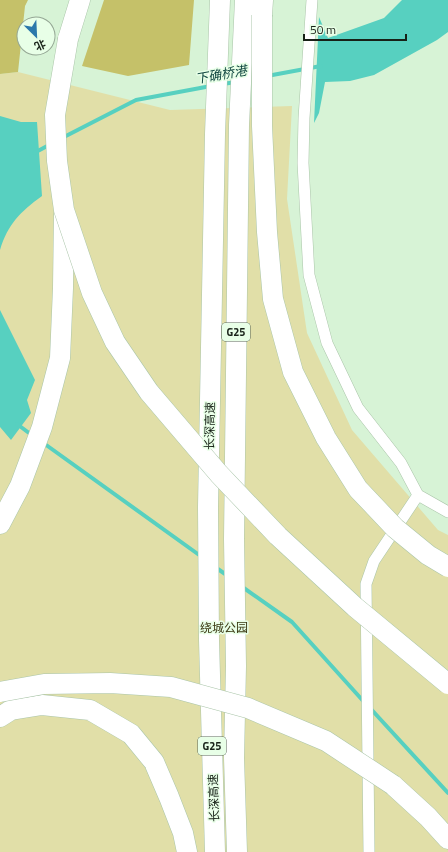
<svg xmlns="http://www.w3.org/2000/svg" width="448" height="852" viewBox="0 0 448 852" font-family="'Titillium Web','Noto Sans SC',sans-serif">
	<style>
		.green { fill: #e1dfa8 }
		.forest { fill: #c5c169 }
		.water { fill: #57d0c0 }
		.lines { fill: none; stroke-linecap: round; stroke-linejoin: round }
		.stream { stroke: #57d0c0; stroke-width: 4 }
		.street-casing { stroke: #aac5a9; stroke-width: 12 }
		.highway-casing { stroke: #aac5a9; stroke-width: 21 }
		.street { stroke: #fff; stroke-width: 11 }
		.highway { stroke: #fff; stroke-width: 20 }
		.highway-bridge-casing { stroke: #aac5a9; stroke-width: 21; stroke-linecap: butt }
		.highway-bridge { stroke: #fff; stroke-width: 20 }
		.labels { text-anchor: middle; stroke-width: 3; stroke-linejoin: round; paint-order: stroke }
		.shield { fill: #e8ffe7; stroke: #566455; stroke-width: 1 }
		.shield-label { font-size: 11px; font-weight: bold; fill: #172117 }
		.street-label { font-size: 12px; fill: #172117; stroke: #e8ffe7 }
		.park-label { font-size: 12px; fill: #3a3812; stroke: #e8ffe7 }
		.water-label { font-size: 13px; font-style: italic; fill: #114741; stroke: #e8ffe7 }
	</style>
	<rect width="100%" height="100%" fill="#d7f3d6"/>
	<path class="green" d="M18 72 170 110 292 106 287 199 307 333 352 430 438 530 448 535V852H0V74Z"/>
	<path class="forest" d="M0 0H28L25 6 18 72 0 74Z
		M104 0H194L189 65 128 76 82 66Z"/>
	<path class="water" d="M402 0H448V32L437 40 374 75 350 81 325 82 319 113 314 123 319 17 328 38 384 18Z
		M0 116 21 122H37L42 196C20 212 8 224 0 250Z
		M0 310 35 380 27 400 31 413 11 440 0 427Z"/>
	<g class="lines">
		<path class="stream" d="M267 76 321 66
			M222 84 237 82
			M62 138 136 100 211 86
			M34 153 51 144
			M17 424 33 436
			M42 442 202 557
			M215 567 228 576
			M241 586 292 622 365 703
			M370 708 448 793"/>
		<g class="street-casing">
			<path id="street" d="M312 0 304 118 303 163 309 275 327 343 358 408 401 463 418 495 448 512
				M369 852 366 584 374 561 418 495"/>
		</g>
		<g class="highway-casing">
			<path id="highway" d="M262 15 263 0
				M68 39 80 0
				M0 524 20 486 42 427 60 358 63 288 64 214
				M0 717 11 710 42 705 90 710 131 734 154 762 169 797 183 833 187 852
				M393 785 428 817 448 839
				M215 852 209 640 208 507 215 134 220 0
				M237 852 234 758 236 666 234 539 239 125 245 0"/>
		</g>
		<use href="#street" class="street"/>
		<use href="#highway" class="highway"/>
		<g class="highway-bridge-casing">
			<path id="highway-bridge" d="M262 15V126L267 232 273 299 293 372 326 438 358 489 395 528 428 555 448 567
				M68 39 55 115 57 161 64 210 92 293 115 342 149 392 219 474 278 536 355 607 448 684
				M0 692 44 684 110 683 171 687 248 708 326 741 393 785"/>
		</g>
		<use href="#highway-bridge" class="highway-bridge"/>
	</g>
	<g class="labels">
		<g class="shield">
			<rect x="222" y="323" width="28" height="18" rx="3"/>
			<rect x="198" y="737" width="28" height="18" rx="3"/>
		</g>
		<g class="shield-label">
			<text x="236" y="336">G25</text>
			<text x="212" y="750">G25</text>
		</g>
		<g class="street-label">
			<text transform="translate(210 426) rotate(-89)" y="4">长深高速</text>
			<text transform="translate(214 798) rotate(-92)" y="4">长深高速</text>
		</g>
		<g class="park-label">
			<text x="224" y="632">绕城公园</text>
		</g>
		<g class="water-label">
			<text transform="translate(221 74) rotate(-10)" y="5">下确桥港</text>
		</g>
	</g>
	<g transform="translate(36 36) rotate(156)"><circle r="19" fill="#e8ffe7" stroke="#94a694"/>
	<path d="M0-3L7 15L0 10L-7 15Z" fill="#2b79ab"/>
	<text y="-6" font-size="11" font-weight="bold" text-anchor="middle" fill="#172117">北</text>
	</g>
	<path d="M304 34v6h102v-6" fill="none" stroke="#172117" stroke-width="2"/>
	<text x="310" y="34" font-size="12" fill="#172117" stroke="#e8ffe7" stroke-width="3" paint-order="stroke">50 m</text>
</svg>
